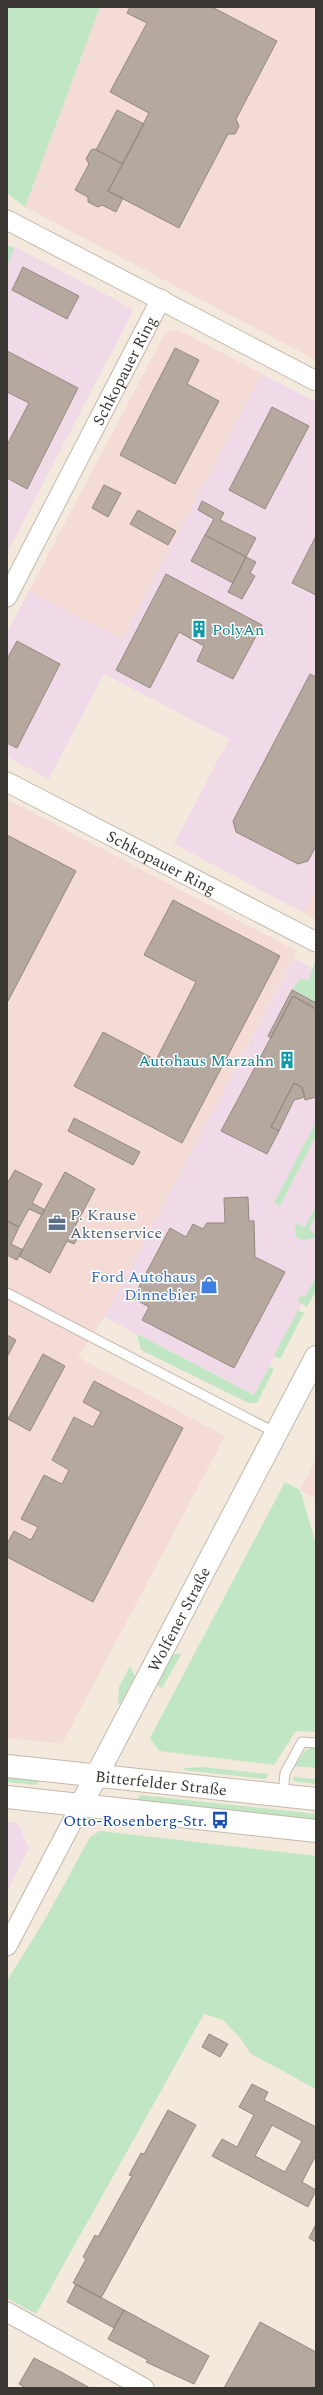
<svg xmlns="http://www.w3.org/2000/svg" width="323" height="2395" viewBox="0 0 323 2395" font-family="Spectral,serif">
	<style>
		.commercial { fill: #f1dae7 }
		.industrial { fill: #f5dbd5 }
		.green { fill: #c1e6c3 }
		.building { fill: #b5a99f; stroke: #93887e; fill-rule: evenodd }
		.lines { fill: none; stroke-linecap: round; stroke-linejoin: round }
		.lane-casing { stroke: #c2b9ac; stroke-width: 11 }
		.street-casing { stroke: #c2b9ac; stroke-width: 21 }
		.secondary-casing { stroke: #c2b9ac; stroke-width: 24 }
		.lane { stroke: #fff; stroke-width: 9 }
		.street { stroke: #fff; stroke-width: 19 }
		.secondary { stroke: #fff; stroke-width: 22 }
		.labels { text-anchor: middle; stroke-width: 3; stroke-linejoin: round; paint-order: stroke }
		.street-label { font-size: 16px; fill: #3a3732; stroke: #fff }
		.culture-label { font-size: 16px; fill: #0d838f; stroke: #fff; text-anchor: start }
		.service-label { font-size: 16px; fill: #4e5e75; stroke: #fff; text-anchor: start }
		.shop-label { font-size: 16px; fill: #366cbe; stroke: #fff; text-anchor: end }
		.transit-label { font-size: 16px; fill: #164399; stroke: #fff; text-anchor: end }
	</style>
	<rect width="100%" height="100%" fill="#f3eadd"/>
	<path class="commercial" d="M14 246 131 308 132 313 7 553V267Z
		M262 374 316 402V890L304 913 174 844 229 739 104 674 49 779 7 757V633L29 591 122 639Z
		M294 958 316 970V1277L254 1395 104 1317Z
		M7 1822 18 1823 29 1848 7 1892Z"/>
	<path class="industrial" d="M100 7H316V360L25 207Z
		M178 330 262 374 122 639 29 591 163 337 168 331Z
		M7 799 297 951 104 1317 78 1357 225 1436 62 1744 7 1738Z
		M316 890V920L304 913Z
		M316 1459V1499L300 1490Z"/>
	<path class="green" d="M7 7H100L25 207 7 193Z
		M7 245 14 248 7 268Z
		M315 961H316V1003L292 990 300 979 309 980Z
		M316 1122V1135L280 1206 274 1203Z
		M316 1206V1215L309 1229 316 1235 312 1239 302 1240 296 1237 295 1223 305 1227Z
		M316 1277V1291L307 1307 298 1301 300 1296 305 1297Z
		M298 1310 304 1313 280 1359 274 1356Z
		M137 1334 254 1395 269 1367 274 1369 257 1403H249L141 1350Z
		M285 1482 300 1490 316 1545V1732L296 1731 274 1765 159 1751 150 1738Z
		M182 1653 162 1688 157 1685 171 1655Z
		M130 1666 135 1676 120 1704 118 1703 119 1687Z
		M311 1747H316V1768L295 1766 303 1753Z
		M202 1767 269 1774 266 1779 184 1770V1768Z
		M7 1774 41 1777 37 1785 7 1782Z
		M294 1777 316 1779V1784L293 1781Z
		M140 1795 316 1814V1822L136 1802Z
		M100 1831 316 1856V2089L251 2054 241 2039 223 2020 204 2014 36 2314 7 2298V1981L47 1916 90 1837Z"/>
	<path class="building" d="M130 7H212L277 41 236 119 239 126 235 134H228L179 228 108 191 149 113 110 92 147 23 127 13Z
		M117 110 144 124 123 164 96 150Z
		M95 149 123 164 108 191 123 198 116 212 102 205 98 207 88 202V197L75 190 89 164 86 159 91 150Z
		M23 267 79 296 67 319 12 290Z
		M175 348 199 360 187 384 219 401 175 484 120 455Z
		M7 351 78 388 27 489 7 478V445L29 403 7 392Z
		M272 407 309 426 265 509 229 490Z
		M104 485 121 493 108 517 92 508Z
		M202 501 224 513 220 520 256 538 246 557 205 535 214 519 198 510Z
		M138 510 176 531 168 545 130 524Z
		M205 535 246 557 233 583 191 561Z
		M316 536V595L292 583Z
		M246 557 256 562 250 573 255 576 242 599 228 592Z
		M166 574 262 625 233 679 197 661 204 646 179 632 150 688 116 670Z
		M17 641 60 664 17 748 7 743V659Z
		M310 674 316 677V846L308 861 298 864 236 832 233 821Z
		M7 835 76 871 7 1003Z
		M173 900 280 956 182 1143 74 1086 103 1032 156 1060 196 982 144 955Z
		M292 990 316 1003V1009L293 996 271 1038 268 1036Z
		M293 996 316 1009V1097L305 1100 302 1087 294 1083 271 1127 279 1131 267 1154 221 1131Z
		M294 1083 302 1087 305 1097 294 1100 279 1131 271 1127Z
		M74 1118 140 1152 133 1165 68 1131Z
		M15 1170 42 1184 32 1203 45 1210 42 1215 29 1209 19 1227 7 1221V1184Z
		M65 1172 95 1189 72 1232 79 1236 74 1244 67 1241 50 1273 19 1256Z
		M248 1197 249 1221H254L255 1257 285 1272 234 1368 142 1320 149 1307 133 1298 170 1228 186 1237 193 1224 203 1229 207 1223H225L224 1198Z
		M7 1221 19 1227 11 1244 23 1250 17 1260 7 1255Z
		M7 1335 16 1340 7 1357Z
		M43 1354 65 1366 30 1431 8 1419Z
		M94 1381 183 1428 93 1602 7 1557V1544L14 1531 31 1540 38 1527 21 1519 44 1475 62 1484 69 1470 52 1460 74 1417 93 1427 101 1412 83 1402Z
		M209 2034 228 2044 220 2057 202 2047Z
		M252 2084 268 2092 264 2100 316 2127V2155L302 2182 316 2190 308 2207 212 2156 222 2139 237 2147 254 2115 239 2107ZM272 2125 302 2141 285 2172 255 2156Z
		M168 2110 196 2125 101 2298 73 2283 86 2259 83 2257 95 2235 98 2237 132 2176 129 2175 141 2153 144 2154Z
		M316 2224V2242L309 2238Z
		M76 2284 124 2310 114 2328 67 2302Z
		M124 2310 209 2356 194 2384 146 2362 148 2360 108 2339Z
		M260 2322 316 2352V2388H224Z
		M34 2358 61 2372 90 2388H26L19 2384Z"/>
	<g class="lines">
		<g class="lane-casing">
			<path id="lane" d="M7 1293 276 1433
				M283 1795 285 1773 302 1742 316 1743"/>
		</g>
		<g class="street-casing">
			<g id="street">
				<path d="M7 220 316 381"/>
				<path id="s1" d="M7 597 161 299"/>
				<path id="s2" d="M7 782 316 942"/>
				<path d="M7 1946 81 1805"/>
				<path d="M7 2312 144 2388"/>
			</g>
		</g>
		<g class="secondary-casing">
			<g id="secondary">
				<path id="s3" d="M7 1766 316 1799"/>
				<path d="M7 1797 316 1831"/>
				<path id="s4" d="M81 1805 316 1357"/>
			</g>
		</g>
		<use href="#lane" class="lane"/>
		<use href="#street" class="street"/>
		<use href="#secondary" class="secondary"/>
	</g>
	<defs>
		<g id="building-bare" transform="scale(1.38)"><path d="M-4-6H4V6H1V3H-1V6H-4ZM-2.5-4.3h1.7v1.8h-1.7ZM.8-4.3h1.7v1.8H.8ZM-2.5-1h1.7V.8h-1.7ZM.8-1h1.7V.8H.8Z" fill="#0f9aa8" stroke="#fff" stroke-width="2.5" paint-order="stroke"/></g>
		<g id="office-bare" transform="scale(1.38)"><path d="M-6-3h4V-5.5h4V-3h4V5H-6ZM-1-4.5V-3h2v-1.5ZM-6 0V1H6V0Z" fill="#5c6f8a" stroke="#fff" stroke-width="2.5" paint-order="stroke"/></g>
		<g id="shop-bare" transform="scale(1.38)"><path d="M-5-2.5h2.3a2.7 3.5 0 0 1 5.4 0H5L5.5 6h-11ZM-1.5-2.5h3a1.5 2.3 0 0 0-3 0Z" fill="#3f7fe0" stroke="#fff" stroke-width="2.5" paint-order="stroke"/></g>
		<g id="bus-bare" transform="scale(1.38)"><path d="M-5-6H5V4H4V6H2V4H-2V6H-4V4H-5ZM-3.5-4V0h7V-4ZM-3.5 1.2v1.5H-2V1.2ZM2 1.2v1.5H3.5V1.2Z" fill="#1a4fb4" stroke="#fff" stroke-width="2.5" paint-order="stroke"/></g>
	</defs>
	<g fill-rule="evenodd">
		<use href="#building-bare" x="199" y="629"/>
		<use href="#building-bare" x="287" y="1060"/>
		<use href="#office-bare" x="57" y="1223"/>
		<use href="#shop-bare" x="209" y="1285"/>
		<use href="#bus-bare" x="220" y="1820"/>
	</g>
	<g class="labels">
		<g class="street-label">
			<text dy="6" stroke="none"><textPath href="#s1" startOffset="255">Schkopauer Ring</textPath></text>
			<text dy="6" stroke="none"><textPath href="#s2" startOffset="174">Schkopauer Ring</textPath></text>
			<text dy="6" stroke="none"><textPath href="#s4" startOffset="210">Wolfener Straße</textPath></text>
			<text dy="6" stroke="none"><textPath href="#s3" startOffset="155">Bitterfelder Straße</textPath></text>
		</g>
		<g class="culture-label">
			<text x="212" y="635">PolyAn</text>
			<text x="274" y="1066" text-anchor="end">Autohaus Marzahn</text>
		</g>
		<g class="service-label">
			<text x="70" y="1220">P. Krause<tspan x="70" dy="18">Aktenservice</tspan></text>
		</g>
		<g class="shop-label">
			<text x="196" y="1282">Ford Autohaus<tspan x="196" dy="18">Dinnebier</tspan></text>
		</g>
		<g class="transit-label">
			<text x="207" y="1826">Otto-Rosenberg-Str.</text>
		</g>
	</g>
	<rect width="323" height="2395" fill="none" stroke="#3a3732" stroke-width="16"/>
</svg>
